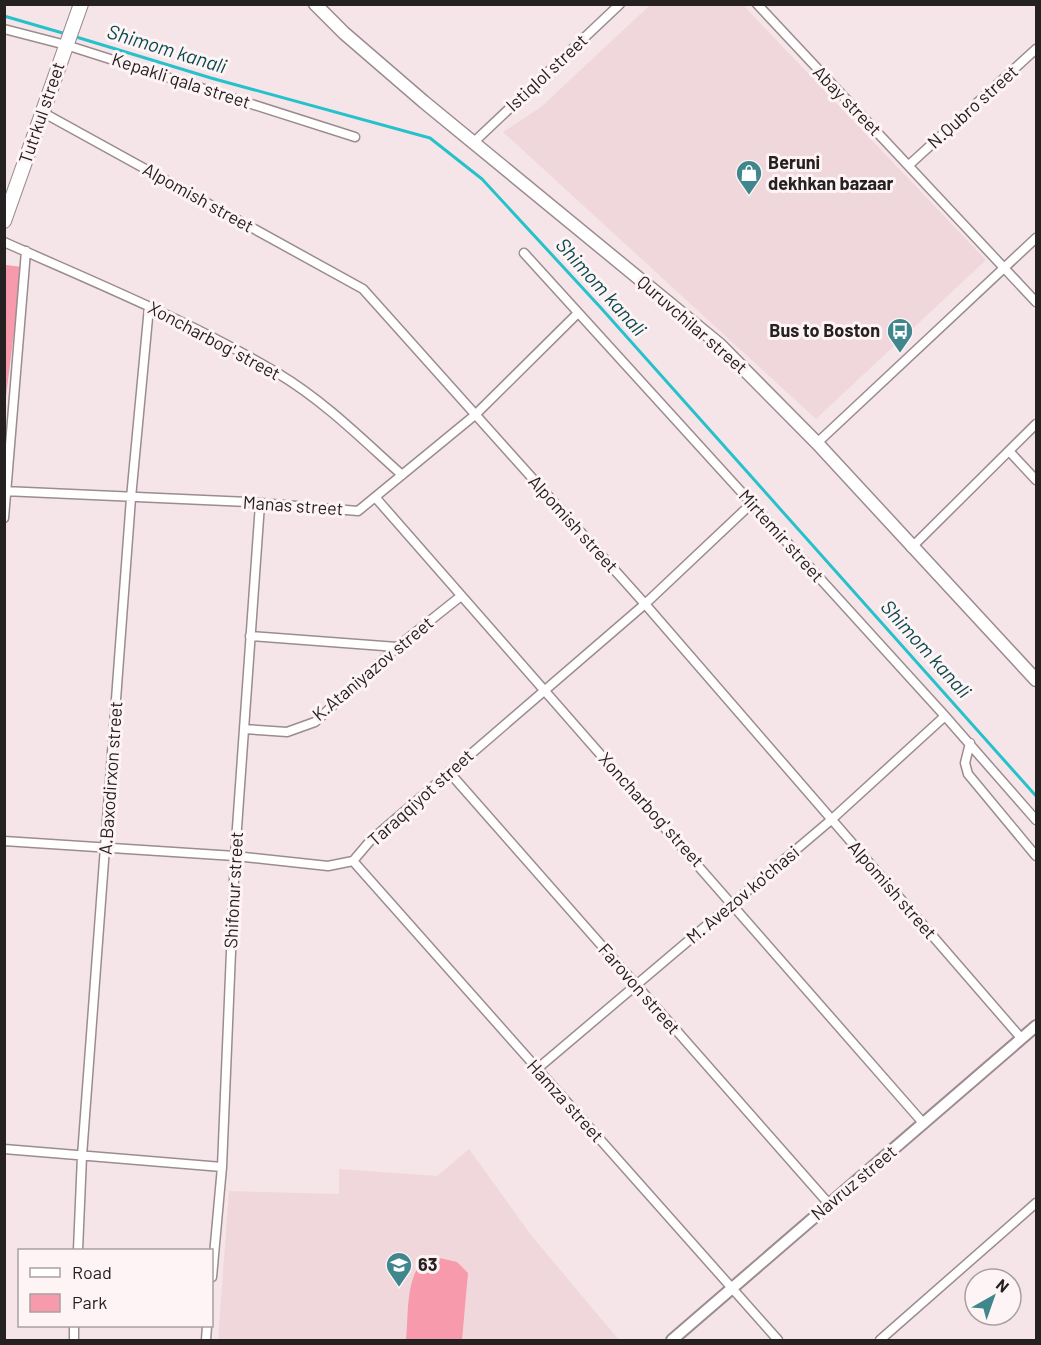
<svg xmlns="http://www.w3.org/2000/svg" width="1041" height="1345" viewBox="0 0 1041 1345" font-family="Barlow,sans-serif">
	<style>
		.built { fill: #f0d7db }
		.green { fill: #f69aac }
		.lines { fill: none; stroke-linecap: round; stroke-linejoin: round }
		.stream { stroke: #27c1cb; stroke-width: 3 }
		.minor-casing { stroke: #9b8c8f; stroke-width: 11 }
		.tertiary-casing { stroke: #9b8c8f; stroke-width: 14 }
		.secondary-casing { stroke: #9b8c8f; stroke-width: 15 }
		.primary-casing { stroke: #9b8c8f; stroke-width: 16 }
		.minor { stroke: #fff; stroke-width: 8 }
		.tertiary { stroke: #fff; stroke-width: 10 }
		.secondary { stroke: #fff; stroke-width: 12 }
		.primary { stroke: #fff; stroke-width: 14 }
		.labels { text-anchor: middle; stroke-width: 6; stroke-linejoin: round; paint-order: stroke }
		.street-label { font-size: 18px; fill: #262121; stroke: #fef4f6 }
		.poi-label { font-size: 18px; font-weight: bold; fill: #262121; stroke: #fef4f6; text-anchor: start }
		.water-label { font-size: 20px; font-style: italic; fill: #094a4e; stroke: #fef4f6 }
	</style>
	<rect width="100%" height="100%" fill="#f6e5e8"/>
	<path class="built" d="M650 5H743L986 260 816 419 503 132 541 107Z
		M469 1149 531 1235 619 1340H218L229 1191 339 1194V1169L437 1176Z"/>
	<path class="green" d="M6 265 22 267 5 405 4 281Z
		M431 1256 457 1262 468 1273 462 1340H406C409 1316 404 1268 431 1256Z"/>
	<g class="lines">
		<path class="stream" d="M4 16 66 34
			M73 36 211 78 430 138 482 179 601 308 1036 796"/>
		<g class="minor-casing">
			<path id="minor" d="M757 4 1036 302
				M4 29 66 45 355 137
				M42 112 363 289 645 604 1021 1038
				M475 141 620 4
				M909 165 1036 49
				M4 242C96 283 192 322 279 374 324 401 363 440 402 475
				M524 253 945 716 1036 820
				M817 443 1036 238
				M1009 451 1036 480
				M4 491 248 502 358 511 475 415 578 313
				M375 497 924 1124
				M4 518 26 251
				M911 548 1036 424
				M250 636 397 647
				M244 729 287 732 315 722 397 647 461 596
				M970 743 965 763 968 774 1036 856
				M449 772 829 1204
				M4 841 235 856 328 866 353 861 370 841 645 604 751 504
				M353 861 778 1340
				M537 1069 831 820 945 716
				M4 1149 222 1167
				M78 1250 82 1156 131 498 149 307
				M212 1277 222 1167 235 856 260 504
				M74 1340V1326
				M206 1340 207 1326
				M880 1340 1036 1203"/>
		</g>
		<g class="tertiary-casing">
			<path id="tertiary" d="M672 1340 1036 1026"/>
		</g>
		<g class="secondary-casing">
			<path id="secondary" d="M315 4 344 33 424 102 720 345 817 443 1036 680"/>
		</g>
		<g class="primary-casing">
			<path id="primary" d="M4 221 81 4"/>
		</g>
		<use href="#minor" class="minor"/>
		<use href="#tertiary" class="tertiary"/>
		<use href="#secondary" class="secondary"/>
		<use href="#primary" class="primary"/>
	</g>
	<defs>
		<g id="shop-pin" transform="scale(1.35)"><path d="M0 17L-7.5 6A9.5 9.5 0 1 1 7.5 6Z" fill="#3f878c" stroke="#fef4f6"/><path d="M-5-2.5h2.3a2.7 3.5 0 0 1 5.4 0H5L5.5 6h-11ZM-1.5-2.5h3a1.5 2.3 0 0 0-3 0Z" fill="#fff"/></g>
		<g id="bus-pin" transform="scale(1.35)"><path d="M0 17L-7.5 6A9.5 9.5 0 1 1 7.5 6Z" fill="#3f878c" stroke="#fef4f6"/><path d="M-5-6H5V4H4V6H2V4H-2V6H-4V4H-5ZM-3.5-4V0h7V-4ZM-3.5 1.2v1.5H-2V1.2ZM2 1.2v1.5H3.5V1.2Z" fill="#fff"/></g>
		<g id="school-pin" transform="scale(1.35)"><path d="M0 17L-7.5 6A9.5 9.5 0 1 1 7.5 6Z" fill="#3f878c" stroke="#fef4f6"/><path d="M0-5L7-2L0 1L-7-2ZM-4 1L0 2.5L4 1V4Q0 6-4 4Z" fill="#fff"/></g>
	</defs>
	<g fill-rule="evenodd">
		<use href="#shop-pin" x="749" y="173"/>
		<use href="#bus-pin" x="900" y="331"/>
		<use href="#school-pin" x="399" y="1265"/>
	</g>
	<g class="labels">
		<g class="street-label">
			<text transform="translate(547 73) rotate(-43)" y="6">Istiqlol street</text>
			<text transform="translate(181 81) rotate(18)" y="6">Kepakli qala street</text>
			<text transform="translate(847 101) rotate(46)" y="6">Abay street</text>
			<text transform="translate(973 107) rotate(-42)" y="6">N.Qubro street</text>
			<text transform="translate(42 113) rotate(-71)" y="6">Tutrkul street</text>
			<text transform="translate(198 198) rotate(29)" y="6">Alpomish street</text>
			<text transform="translate(692 325) rotate(41)" y="6">Quruvchilar street</text>
			<text transform="translate(214 341) rotate(28)" y="6">Xoncharbog' street</text>
			<text transform="translate(293 506) rotate(4)" y="6">Manas street</text>
			<text transform="translate(573 524) rotate(48)" y="6">Alpomish street</text>
			<text transform="translate(781 536) rotate(48)" y="6">Mirtemir street</text>
			<text transform="translate(373 669) rotate(-40)" y="6">K.Ataniyazov street</text>
			<text transform="translate(111 778) rotate(-86)" y="6">A.Baxodirxon street</text>
			<text transform="translate(421 798) rotate(-42)" y="6">Taraqqiyot street</text>
			<text transform="translate(651 810) rotate(48)" y="6">Xoncharbog' street</text>
			<text transform="translate(234 890) rotate(-87)" y="6">Shifonur street</text>
			<text transform="translate(892 890) rotate(49)" y="6">Alpomish street</text>
			<text transform="translate(743 895) rotate(-40)" y="6">M. Avezov ko'chasi</text>
			<text transform="translate(639 989) rotate(49)" y="6">Farovon street</text>
			<text transform="translate(565 1101) rotate(48)" y="6">Hamza street</text>
			<text transform="translate(854 1183) rotate(-40)" y="6">Navruz street</text>
		</g>
		<g class="poi-label">
			<text x="768" y="169">Beruni<tspan x="768" dy="21">dekhkan bazaar</tspan></text>
			<text x="880" y="337" text-anchor="end">Bus to Boston</text>
			<text x="418" y="1271">63</text>
		</g>
		<g class="water-label">
			<text transform="translate(167 49) rotate(17)" y="7">Shimom kanali</text>
			<text transform="translate(601 287) rotate(48)" y="7">Shimom kanali</text>
			<text transform="translate(926 649) rotate(48)" y="7">Shimom kanali</text>
		</g>
	</g>
	<rect width="1041" height="1345" fill="none" stroke="#262121" stroke-width="12"/>
	<rect x="18" y="1249" width="195" height="78" fill="#fef4f6" stroke="#a8a0a1" stroke-width="1.5"/>
	<rect x="30" y="1268" width="30" height="9" fill="#ffffff" stroke="#a8a0a1" stroke-width="1.5"/>
	<text x="72" y="1279" font-size="18" fill="#262121">Road</text>
	<rect x="30" y="1294" width="30" height="18" fill="#f69aac" stroke="#a8a0a1" stroke-width="1.5"/>
	<text x="72" y="1309" font-size="18" fill="#262121">Park</text>
	<g transform="translate(993 1297) rotate(40)"><circle r="28" fill="#fef4f6" stroke="#a8a0a1" stroke-width="1.5"/>
	<path d="M0-4.5L10 22L0 15L-10 22Z" fill="#3f878c"/>
	<text y="-9" font-size="16" font-weight="bold" text-anchor="middle" fill="#262121">N</text>
	</g>
</svg>
